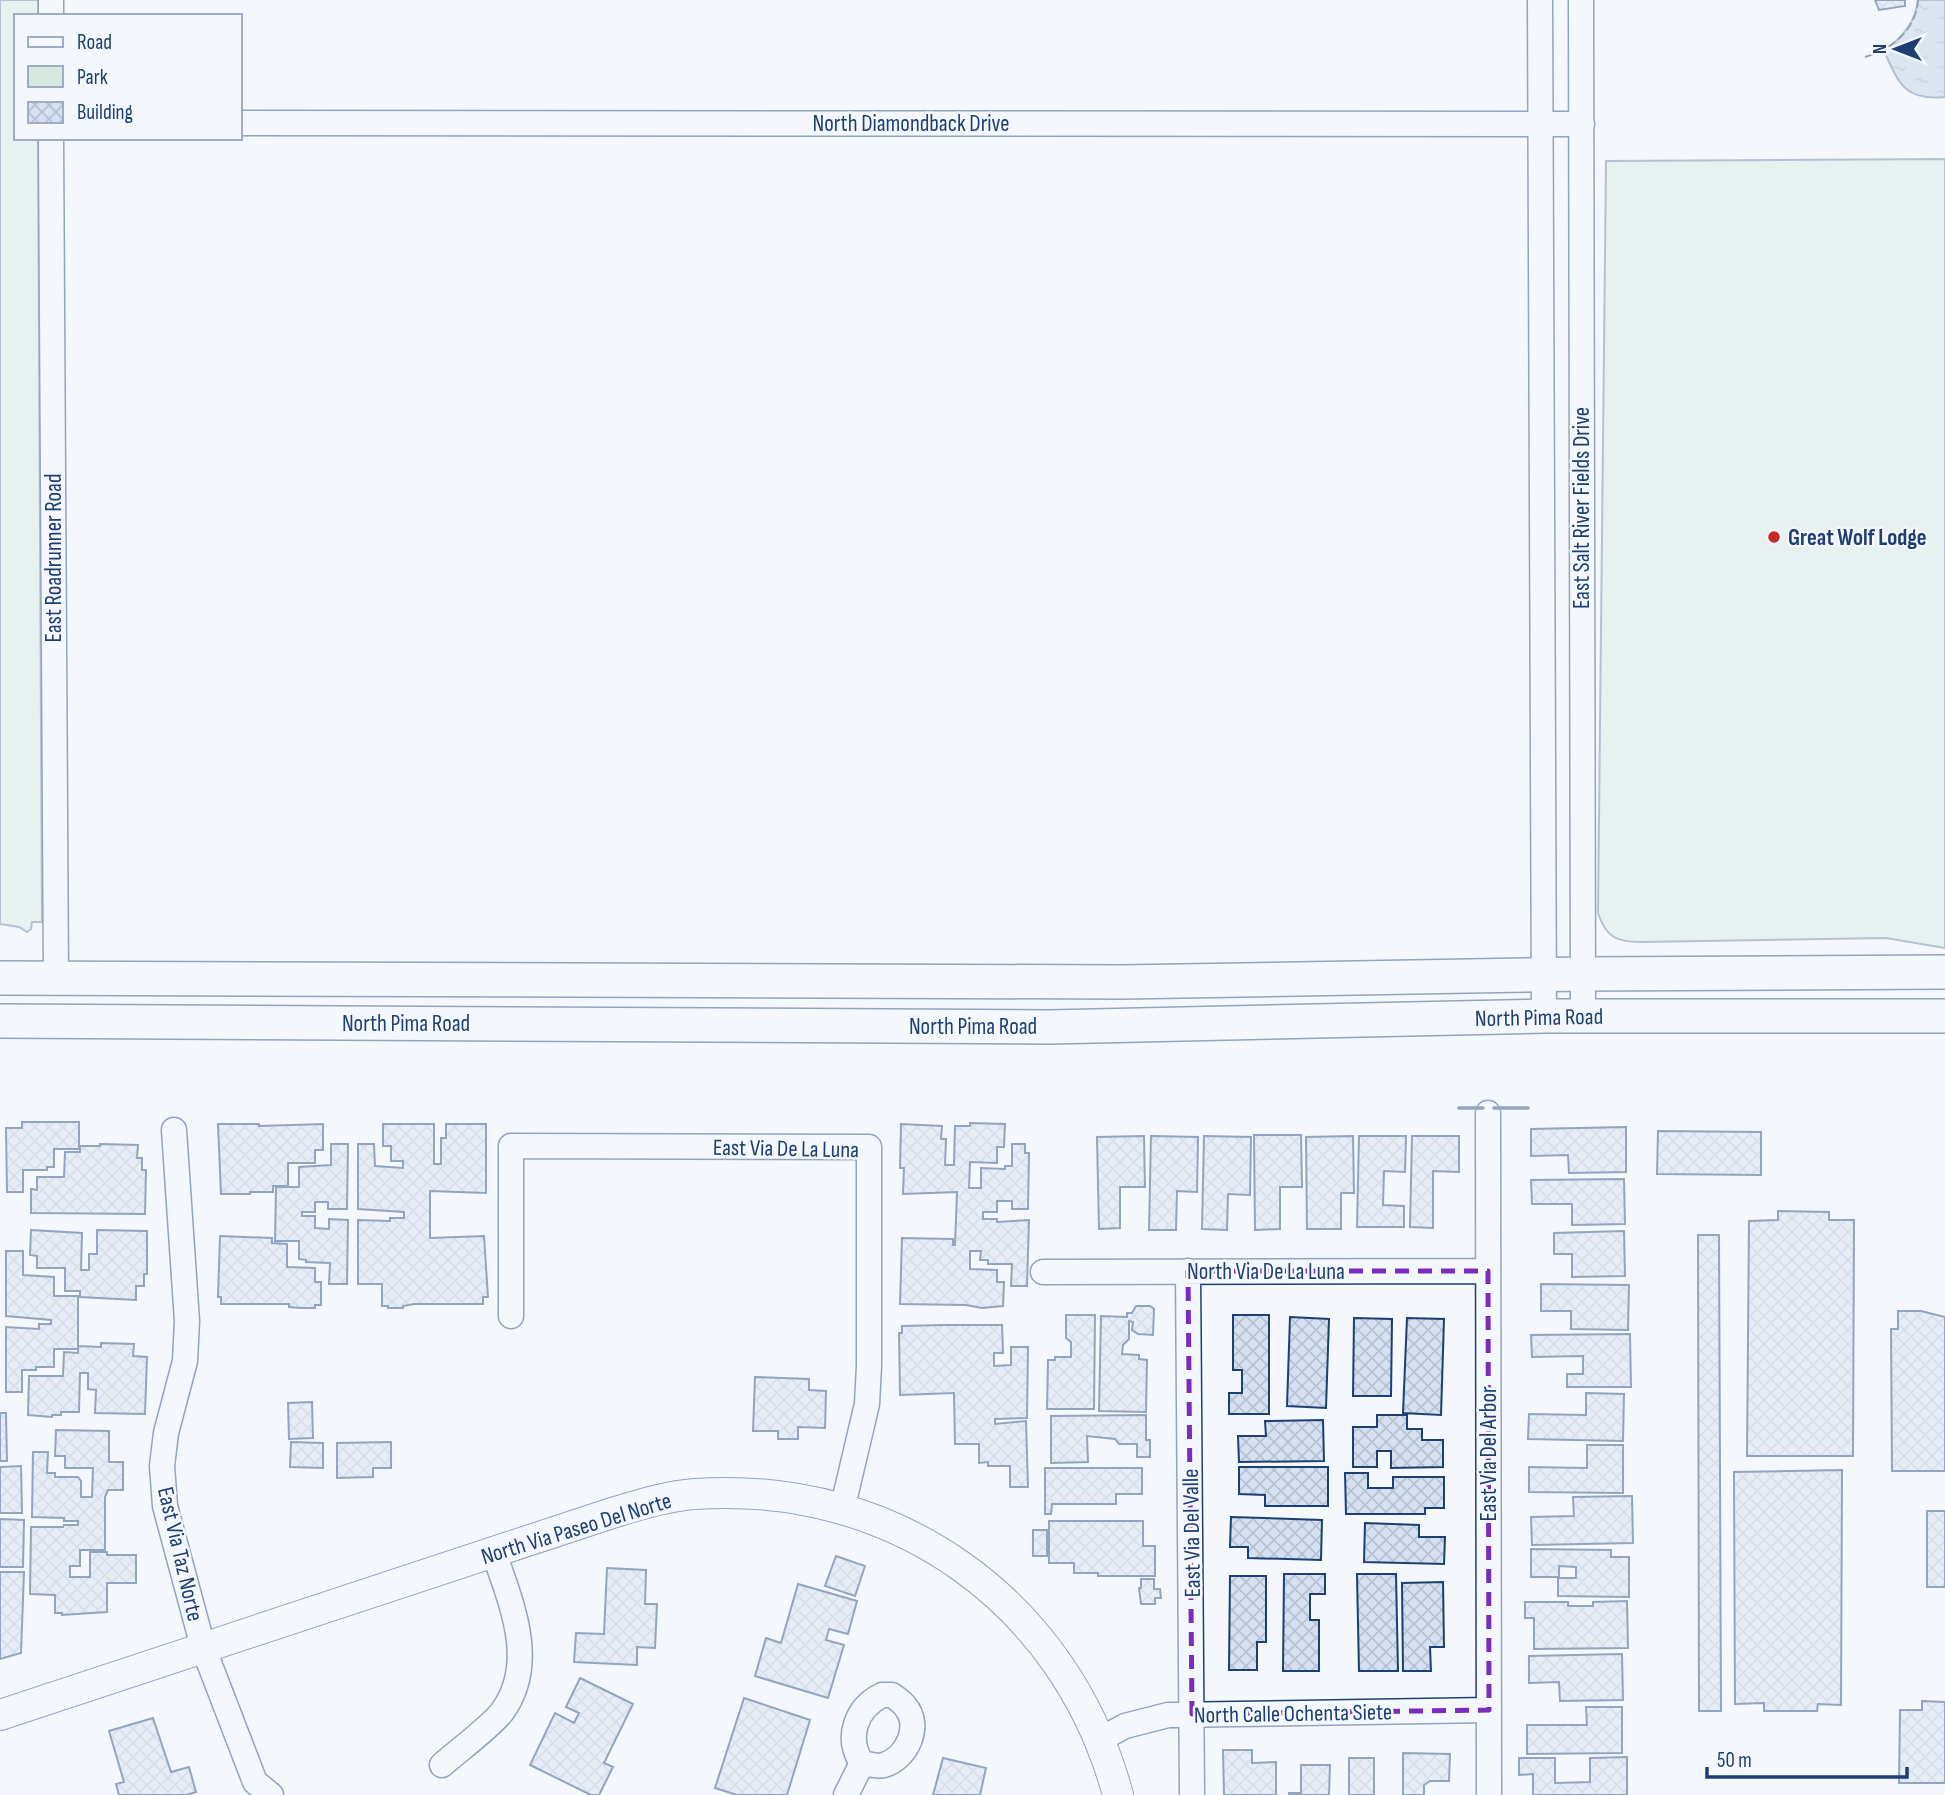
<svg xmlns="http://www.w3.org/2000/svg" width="1945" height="1795" viewBox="0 0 1945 1795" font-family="'Sofia Sans Condensed',sans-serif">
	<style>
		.green { fill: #d7e8df; stroke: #687fa3; stroke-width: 2 }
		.water { fill: url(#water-ripples); stroke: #687fa3; stroke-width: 2 }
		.building { fill: url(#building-cross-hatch); stroke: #1d3f73; stroke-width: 2 }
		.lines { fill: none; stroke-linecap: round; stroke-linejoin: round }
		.minor-casing { stroke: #1d3f73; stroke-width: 27 }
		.tertiary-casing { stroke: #1d3f73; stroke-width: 32 }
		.secondary-casing { stroke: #1d3f73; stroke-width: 36 }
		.minor { stroke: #f4f7fb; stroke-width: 24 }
		.tertiary { stroke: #f4f7fb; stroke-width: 30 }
		.secondary { stroke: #f4f7fb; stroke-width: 33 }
		.fence { stroke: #1d3f73; stroke-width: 2; stroke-dasharray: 9 3.5; stroke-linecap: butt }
		.wall { stroke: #1d3f73; stroke-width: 3.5 }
		.marked { fill: none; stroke: #7b2cbf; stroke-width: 5; stroke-dasharray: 14 9; stroke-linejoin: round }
		.poi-dot { fill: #c62828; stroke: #f4f7fb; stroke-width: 2.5 }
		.labels { text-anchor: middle; stroke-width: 5; stroke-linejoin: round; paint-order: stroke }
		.street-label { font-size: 23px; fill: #1d3f73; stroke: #f4f7fb }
		.poi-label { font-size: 23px; font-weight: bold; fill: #1d3f73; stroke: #f4f7fb; text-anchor: start }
	</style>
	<defs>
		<pattern id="water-ripples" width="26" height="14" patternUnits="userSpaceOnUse" patternTransform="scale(1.75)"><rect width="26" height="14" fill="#bed0e5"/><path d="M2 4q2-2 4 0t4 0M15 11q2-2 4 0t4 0" fill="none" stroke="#9aaabe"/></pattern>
		<pattern id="building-cross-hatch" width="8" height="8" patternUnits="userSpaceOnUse" patternTransform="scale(1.75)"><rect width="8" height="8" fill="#d5e0f0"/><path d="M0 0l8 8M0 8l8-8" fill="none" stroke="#b6c1d1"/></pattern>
	</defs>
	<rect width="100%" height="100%" fill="#f4f7fb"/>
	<path class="green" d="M0 0H38V16H16V138H38L42 922H32L31 929 27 932 19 927 0 924Z
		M1945 159V948L1886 938 1641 942C1616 942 1606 937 1598 913L1606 161Z"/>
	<path class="water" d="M1918 0H1945V97C1905 101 1899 84 1884 51 1902 38 1916 22 1918 0Z"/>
	<path class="building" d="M1875 0H1905V6L1879 10Z
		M22 1122H79V1149H54V1167H47V1170H23V1192H7L6 1128H22Z
		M970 1123 1005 1124 1004 1147H997V1163L970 1162 969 1188H981V1168L1005 1169V1166H1012V1144H1025V1153H1029L1028 1209H1012V1201H997V1212H983V1219H997V1222L1029 1220 1027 1286H1011L1012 1264H988V1260H980L981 1251H970V1269L997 1270V1282H1004L1003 1306 982 1308 966 1305 900 1304 902 1238 953 1239V1245H955L957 1192 903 1194 904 1168H900L901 1124 942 1126 941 1139H946L945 1165H954L955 1126H970Z
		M218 1124H259V1126L323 1124V1150H315V1163H288V1186H273V1192H250V1194H221Z
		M383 1124H434V1164H441V1138H446V1124H486V1193L430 1191V1238L484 1236 488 1297H483V1304H414L403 1306V1308H388V1306H382V1284H358V1220L390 1221V1218H404V1212L358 1209V1144H374L375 1166 403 1168V1161H391V1146H383Z
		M1626 1127V1172L1569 1173 1568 1155 1531 1156V1129Z
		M1658 1131 1761 1132V1175L1657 1174Z
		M1254 1135H1301L1302 1187H1280V1229L1255 1230Z
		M1144 1136 1145 1187H1120V1228L1099 1229 1097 1137Z
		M1151 1136 1198 1137 1197 1192 1177 1191 1176 1230H1149Z
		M1204 1136 1251 1137 1250 1195 1228 1194 1227 1230 1202 1229Z
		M1353 1136 1354 1193H1341V1229H1307L1306 1137Z
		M1359 1136H1406L1405 1172 1384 1171 1383 1205 1404 1206V1227H1357Z
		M1412 1136H1459V1172L1433 1171V1228L1410 1227Z
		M100 1144 138 1145 137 1158H142V1170H146L145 1214 31 1213V1189L37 1190V1177H64L65 1152H80V1146H100Z
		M331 1144H348L347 1209H328V1202H315V1212H302V1216H315V1228L329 1229V1219L348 1220 347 1284H329L330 1263 306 1262V1260L299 1259V1241H275L276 1187H299V1167L331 1165Z
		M1624 1179 1625 1224 1572 1225V1204H1532L1531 1180Z
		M1778 1211 1829 1212V1220H1854L1853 1456H1747L1749 1221 1778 1220Z
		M31 1230 82 1233 81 1270H89V1254H97V1230L147 1231V1274H144V1286H136V1300L80 1297V1291H65V1268H37V1256L30 1255Z
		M1624 1231 1625 1276 1572 1277V1254H1554V1233Z
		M1698 1235H1719L1721 1711H1699Z
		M220 1236 272 1238V1243L287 1244V1267L315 1268V1282H321V1305H315V1308H301L289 1307V1304H221V1297H218Z
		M6 1251H23V1275L54 1277V1296H78V1349H54V1367H36V1370H22V1392H6V1327L39 1329V1324H51V1320L6 1316Z
		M1541 1284 1629 1285 1628 1330 1571 1329V1311H1541Z
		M1136 1306H1150L1154 1309 1153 1335 1138 1334 1132 1330 1133 1322 1129 1321V1339L1123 1345 1122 1354 1139 1355V1359L1147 1360 1146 1412 1099 1411 1101 1316 1127 1317V1313H1132Z
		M1898 1311H1921L1945 1317V1471H1892L1891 1329H1898Z
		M1066 1315H1095L1094 1409H1047L1048 1360H1055V1357H1071V1342L1066 1338Z
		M1233 1315H1269V1414H1229V1393H1242V1370H1233Z
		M1290 1317 1329 1319 1326 1408 1287 1406Z
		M1354 1318 1392 1319 1391 1396H1353Z
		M1407 1318 1444 1319 1441 1415 1403 1413Z
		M944 1325H1002L1003 1353H994V1366L1011 1365V1347H1028L1027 1418 995 1419V1424L1026 1421 1028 1487H1010V1466H988V1462L979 1463V1444H955L954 1393 900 1395 899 1333H902V1326Z
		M1630 1334 1631 1387H1567V1374H1583V1356L1532 1357 1531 1335Z
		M101 1343 134 1344 133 1356 147 1357 145 1414 95 1413 96 1390 88 1389V1373H80L79 1412H61V1415H52V1417L28 1415 29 1376H63L64 1352 78 1353V1346L101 1347Z
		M755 1377 809 1379V1390L826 1391 825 1428 798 1427V1439H778V1431H753Z
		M1586 1393 1624 1394 1623 1441 1528 1439 1529 1414 1586 1415Z
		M312 1402 313 1438 289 1439 288 1403Z
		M0 1413H6L7 1461H0Z
		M1146 1415V1440H1150V1457H1137V1444H1119L1115 1439 1087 1436 1088 1462 1051 1463V1416Z
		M1377 1415H1407V1429H1422V1440H1443V1467L1391 1468V1451H1377V1467H1353V1427H1377Z
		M1323 1420 1324 1461 1239 1462 1238 1436H1266L1265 1421Z
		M56 1430 109 1431V1462H123V1490H108L105 1497V1550H80V1566H70V1577H90V1552H107V1555H136V1583H107V1612L62 1615V1613H55V1595L30 1594 31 1527H63L64 1525H78V1521H64V1518L32 1517 33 1452H48L47 1473H55V1477H78L81 1481V1497H92L93 1468H65V1456H55Z
		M291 1442 323 1443V1468L290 1467Z
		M391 1442V1468H373V1477L337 1478V1443Z
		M1587 1445H1623V1493L1529 1492V1467L1587 1468Z
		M21 1466 22 1513H0V1467Z
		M1239 1467H1328V1506H1265V1495L1239 1494Z
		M1045 1468H1142V1494H1116V1504H1052L1051 1514H1045Z
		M1842 1470 1841 1705 1818 1704 1817 1711H1764V1703L1735 1704 1734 1472Z
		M1345 1473H1368V1488H1393V1477H1444V1508H1425V1514H1346Z
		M1632 1496 1633 1543 1532 1545 1531 1517 1574 1516 1573 1497Z
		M1927 1511H1945V1587H1927Z
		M1231 1517 1322 1520 1321 1560 1248 1558V1547H1230Z
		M0 1519 24 1520 23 1567H0Z
		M1049 1521H1143V1546H1155V1576H1098V1573H1074V1563H1049Z
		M1365 1523 1419 1525V1537H1445L1444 1564 1364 1562Z
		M1033 1530H1047V1556H1033Z
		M1531 1549 1611 1550V1557H1629V1597L1558 1596V1578H1576V1567L1559 1566V1577H1531Z
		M836 1556 865 1566 855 1596 825 1586Z
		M607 1568 646 1570 645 1604H657L655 1648 637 1647V1665L574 1662 576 1633 604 1634Z
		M0 1572H24L21 1653 0 1659Z
		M1284 1574H1325V1594H1310V1620H1319V1671H1283Z
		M1357 1574H1396L1398 1671H1359Z
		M1230 1576H1266V1642H1257V1670H1229Z
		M1141 1579H1154V1589H1160L1161 1598H1155V1604H1141L1139 1588H1141Z
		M1443 1582 1444 1647H1430L1431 1671H1403L1402 1583Z
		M798 1584 857 1601 848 1634 829 1629 826 1640 844 1645 828 1698 755 1676 766 1638 781 1643Z
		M1627 1601 1628 1648 1534 1649V1618H1525V1602H1568V1606H1593V1602Z
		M1622 1654 1623 1700 1560 1701 1559 1682 1529 1683V1656Z
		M580 1678 633 1704 604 1763 613 1767 599 1795H591L530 1765 555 1713 574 1723 579 1713 566 1707Z
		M744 1698 810 1720 787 1795H737L715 1788Z
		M1922 1701 1945 1702V1783H1899L1900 1710H1922Z
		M1586 1707H1622V1753L1527 1754V1725H1587Z
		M153 1718 171 1772 189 1767 196 1792 186 1795H119L116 1784 124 1782 109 1731Z
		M1223 1750H1252V1763L1276 1762V1795H1224Z
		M1403 1753 1450 1754 1449 1781H1430L1424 1785V1795H1403Z
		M1627 1757V1795H1533V1774L1519 1775V1758H1555V1783L1590 1782V1758Z
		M943 1758 986 1768 980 1795H933Z
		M1349 1758H1374V1795H1349Z
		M1301 1765H1330L1329 1795H1289V1793H1301Z"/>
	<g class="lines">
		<g class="minor-casing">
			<path id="minor" d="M1540 0 1544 1016
				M1581 0 1583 1016
				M51 16V0
				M240 123 1582 124
				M51 138 56 978
				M1488 1113 1489 1795
				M174 1130 187 1321 185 1361 166 1433 162 1466 165 1506 203 1647 255 1782 271 1795
				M1188 1271 1192 1795
				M1043 1272 1488 1271
				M511 1316V1146L869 1147V1366L867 1404 842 1510
				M882 1695H892C896 1698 902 1702 905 1706 922 1726 907 1758 884 1765 877 1767 869 1764 862 1763 845 1738 856 1708 882 1695Z
				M1101 1739 1125 1726 1168 1715 1489 1710
				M442 1765C459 1750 488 1729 502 1712 538 1663 511 1603 494 1553
				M846 1795 862 1763"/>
		</g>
		<g class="tertiary-casing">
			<path id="tertiary" d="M0 1715 612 1513C639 1505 667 1496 695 1494 895 1480 1066 1602 1118 1795"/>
		</g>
		<g class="secondary-casing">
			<path id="secondary" d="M0 978 1122 982 1582 974 1945 972
				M0 1021 1050 1027 1544 1016H1945"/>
		</g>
		<use href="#minor" class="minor"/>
		<use href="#tertiary" class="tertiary"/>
		<use href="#secondary" class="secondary"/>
		<path class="fence" d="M1865 57C1892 49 1916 30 1918 0"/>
		<path class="wall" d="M1459 1108H1483
			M1494 1108H1528"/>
	</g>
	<path d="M0 0H1945V1795H0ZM1188 1271H1488L1489 1710 1192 1714Z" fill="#f4f7fb" fill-opacity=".55" fill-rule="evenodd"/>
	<path class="marked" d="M1188 1271H1488L1489 1710 1192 1714Z"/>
	<circle class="poi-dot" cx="1774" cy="537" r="7"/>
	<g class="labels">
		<g class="street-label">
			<text x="911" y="131">North Diamondback Drive</text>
			<text transform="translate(1581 508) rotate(-90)" y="8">East Salt River Fields Drive</text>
			<text transform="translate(53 558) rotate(-90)" y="8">East Roadrunner Road</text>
			<text transform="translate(1539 1017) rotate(-1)" y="8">North Pima Road</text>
			<text x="406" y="1031">North Pima Road</text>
			<text x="973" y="1034">North Pima Road</text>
			<text transform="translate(786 1148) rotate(1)" y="8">East Via De La Luna</text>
			<text x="1266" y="1279">North Via De La Luna</text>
			<text transform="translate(1488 1454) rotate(-90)" y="8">East Via Del Arbor</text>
			<text transform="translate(576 1528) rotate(-17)" y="8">North Via Paseo Del Norte</text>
			<text transform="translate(1191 1533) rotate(-91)" y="8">East Via Del Valle</text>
			<text transform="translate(181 1554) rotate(77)" y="8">East Via Taz Norte</text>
			<text transform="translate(1293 1713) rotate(-1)" y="8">North Calle Ochenta Siete</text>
		</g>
		<g class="poi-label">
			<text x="1788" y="545">Great Wolf Lodge</text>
		</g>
	</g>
	<rect x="14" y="14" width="228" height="126" fill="#f4f7fb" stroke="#9eadc5" stroke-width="2"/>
	<rect x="28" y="37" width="35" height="10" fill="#f4f7fb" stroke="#9eadc5" stroke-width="2"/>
	<text x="77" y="49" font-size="21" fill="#1d3f73">Road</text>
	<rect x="28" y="66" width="35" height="21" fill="#d7e8df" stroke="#9eadc5" stroke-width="2"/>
	<text x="77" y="84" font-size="21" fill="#1d3f73">Park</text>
	<rect x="28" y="102" width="35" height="21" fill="url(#building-cross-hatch)" stroke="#9eadc5" stroke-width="2"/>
	<text x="77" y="119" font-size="21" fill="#1d3f73">Building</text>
	<g transform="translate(1896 49) rotate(270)" stroke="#f4f7fb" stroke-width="5" paint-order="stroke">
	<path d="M0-5L12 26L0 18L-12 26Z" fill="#1d3f73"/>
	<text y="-10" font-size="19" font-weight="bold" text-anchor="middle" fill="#1d3f73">N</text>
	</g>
	<path d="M1707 1767v10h200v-10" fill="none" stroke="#1d3f73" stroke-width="3.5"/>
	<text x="1717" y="1767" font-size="21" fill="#1d3f73" stroke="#f4f7fb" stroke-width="5" paint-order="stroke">50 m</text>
</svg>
